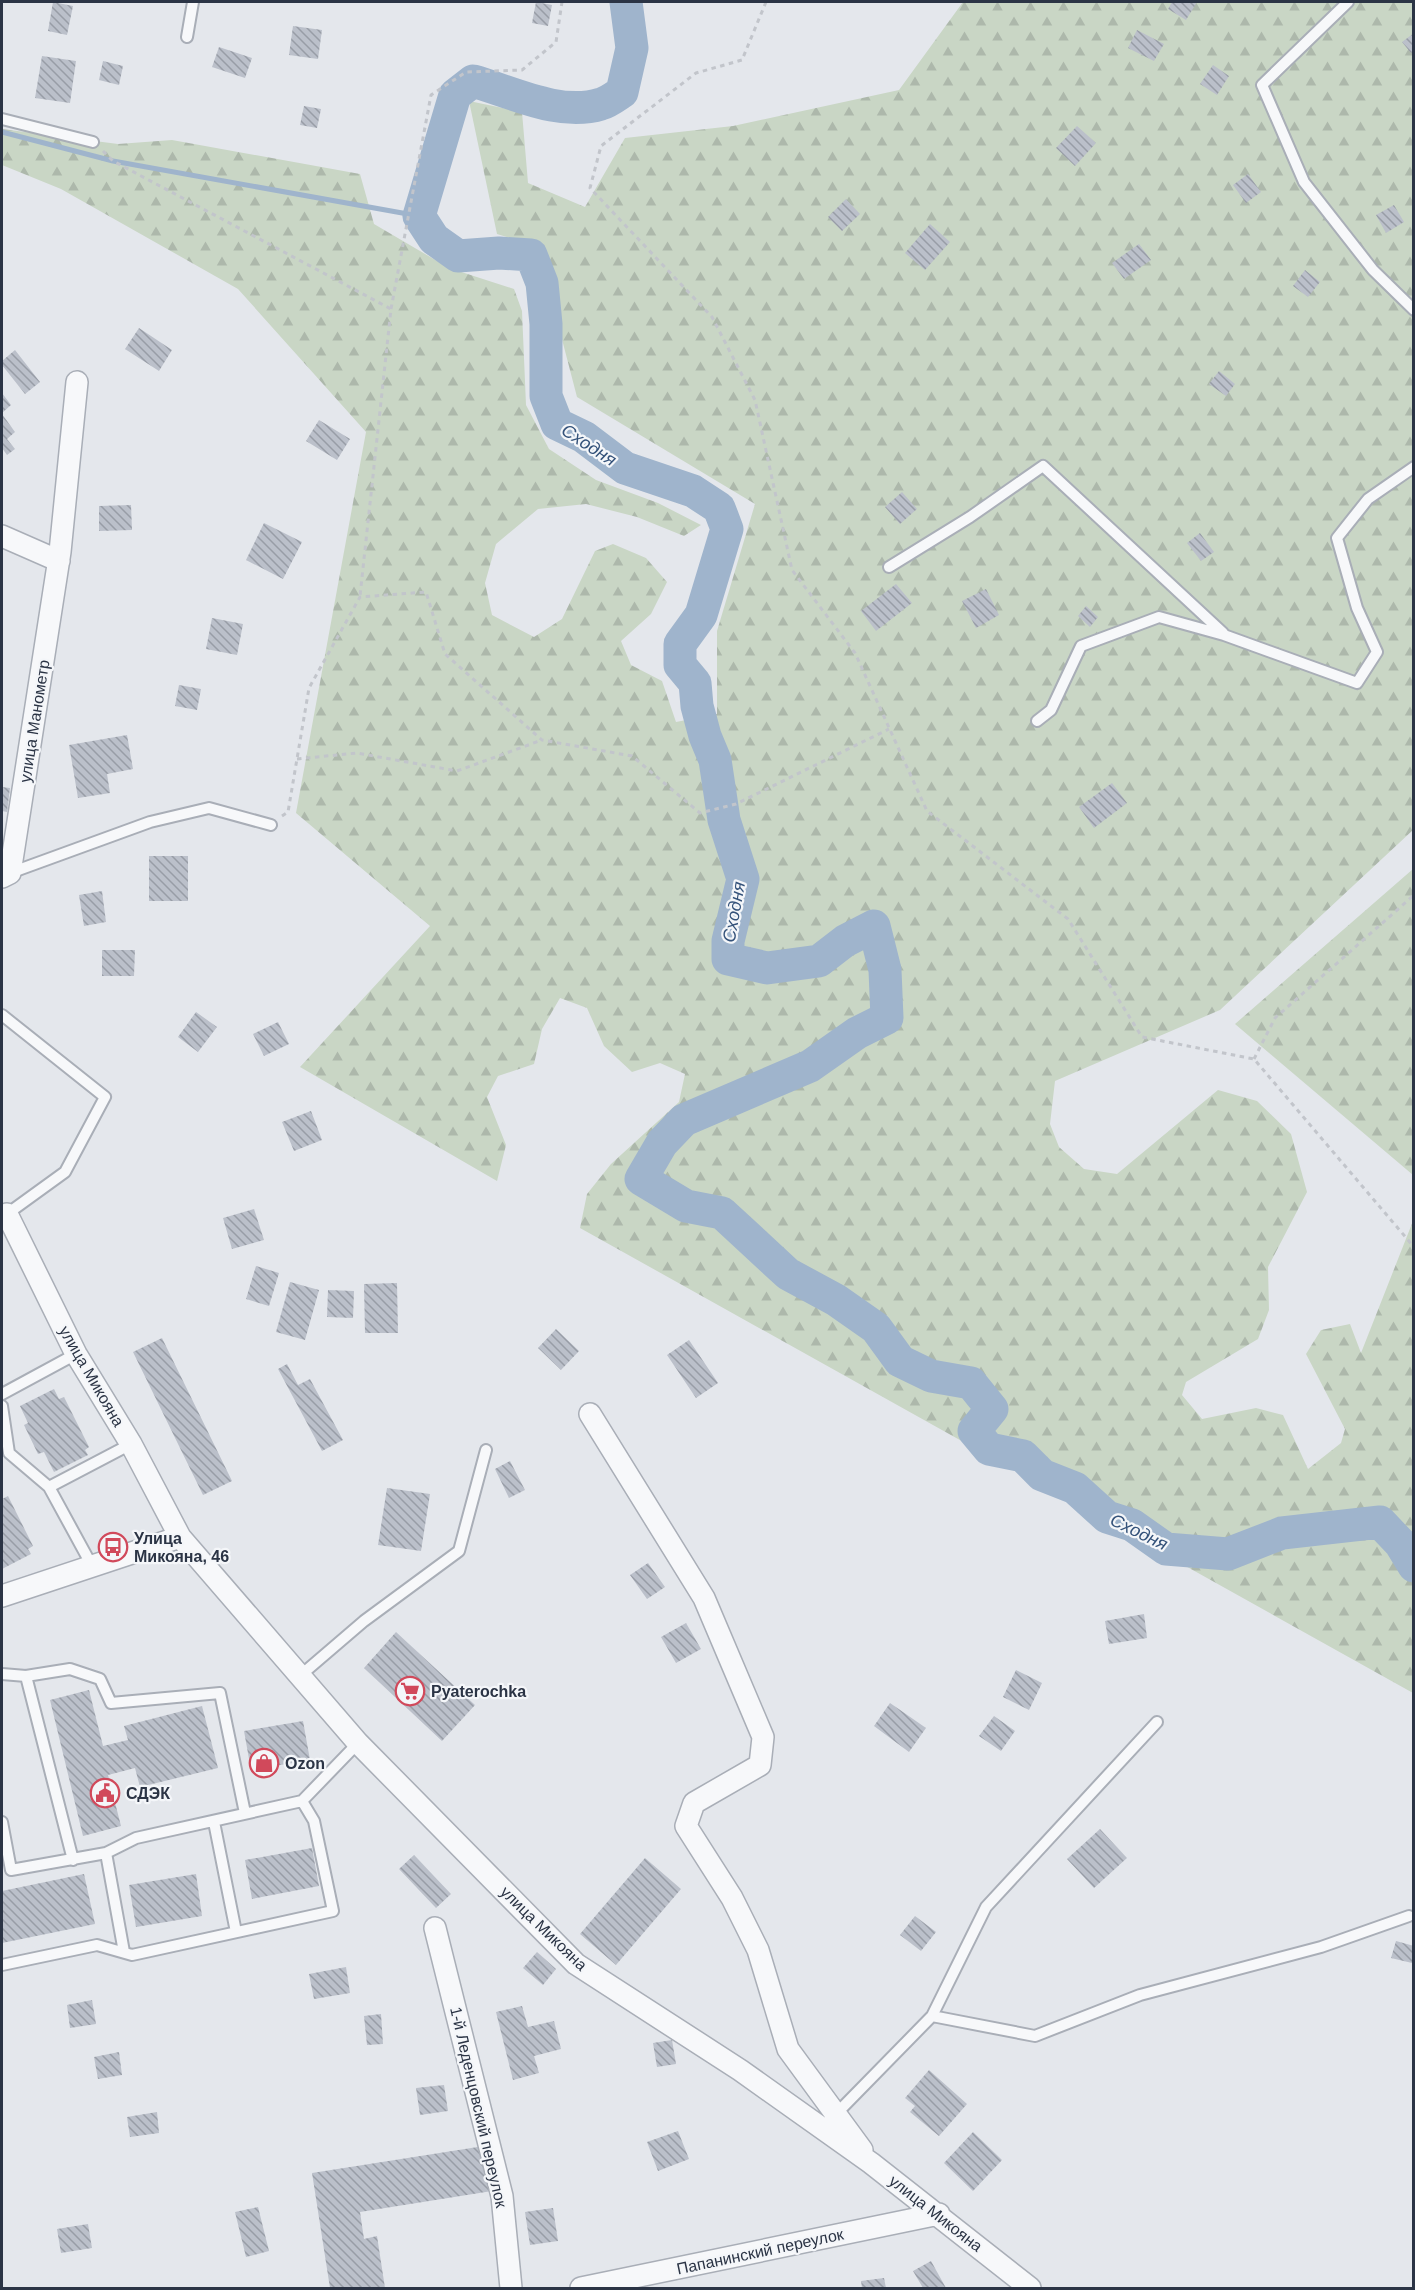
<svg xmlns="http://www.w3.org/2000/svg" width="1415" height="2290" viewBox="0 0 1415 2290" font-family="Arial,sans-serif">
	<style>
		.forest { fill: url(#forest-firs) }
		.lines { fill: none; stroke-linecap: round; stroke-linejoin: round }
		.stream { stroke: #9fb4cc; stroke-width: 5 }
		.river { stroke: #9fb4cc; stroke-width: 33 }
		.building { fill: url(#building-back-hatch) }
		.service-casing { stroke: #a9aeb7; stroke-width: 14 }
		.minor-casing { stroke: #a9aeb7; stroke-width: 24 }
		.path { stroke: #c2c5cb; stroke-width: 3; stroke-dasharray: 4.5 4.5; stroke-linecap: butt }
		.service { stroke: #f7f8fa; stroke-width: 10 }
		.minor { stroke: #f7f8fa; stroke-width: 21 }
		.labels { text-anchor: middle; stroke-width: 4.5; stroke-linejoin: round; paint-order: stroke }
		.street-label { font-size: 16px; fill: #2b3445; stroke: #f4f6f9 }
		.poi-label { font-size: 16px; font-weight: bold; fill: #2b3445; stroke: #f4f6f9; text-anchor: start }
		.water-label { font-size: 18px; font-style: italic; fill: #34527a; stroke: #f4f6f9 }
	</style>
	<defs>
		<pattern id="forest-firs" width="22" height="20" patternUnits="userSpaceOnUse" patternTransform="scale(1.5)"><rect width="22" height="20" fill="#c9d6c5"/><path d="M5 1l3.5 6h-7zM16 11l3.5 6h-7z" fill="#adb8ab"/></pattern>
		<pattern id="building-back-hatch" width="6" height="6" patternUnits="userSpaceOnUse" patternTransform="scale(1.5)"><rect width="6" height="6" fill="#bbc0ca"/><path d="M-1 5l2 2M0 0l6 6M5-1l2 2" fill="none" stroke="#989da6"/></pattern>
	</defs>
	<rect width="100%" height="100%" fill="#e4e7ec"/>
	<path class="forest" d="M963 2H1413V830L1220 1010 1055 1081 1050 1124 1059 1147 1084 1169 1117 1174 1218 1090 1257 1101 1291 1134 1307 1192 1268 1267 1269 1310 1258 1339 1186 1382 1182 1395 1202 1419 1256 1408 1283 1415 1308 1469 1341 1443 1345 1429 1306 1354 1321 1330 1350 1324 1361 1353 1413 1221V1693L580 1228 587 1194 611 1164 679 1102 685 1074 660 1063 632 1072 604 1046 587 1008 560 998 542 1029 534 1064 498 1076 487 1097 506 1145 497 1181 300 1067 430 926 296 813 366 432 238 289 61 189 2 165V129L118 144 172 140 360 174 374 224 449 268 514 289 522 311 526 405 549 449 596 480 658 503 701 525 684 536 637 517 586 504 538 509 496 544 485 583 492 615 534 637 562 619 595 551 613 544 646 558 667 582 651 614 621 641 631 665 662 681 676 722 717 714V631L755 504 577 397 538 247 497 234 469 101 522 112 528 183 585 207 625 138 733 126 899 90Z
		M1413 869V1175L1235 1024Z"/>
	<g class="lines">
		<path class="stream" d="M2 132 113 161 419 216"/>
		<path class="river" d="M626 2 632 48 622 92C616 96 608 102 601 104 560 117 512 92 473 81L455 95 419 216 434 239 458 256 499 253 531 255 542 283 546 324V396L557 424 584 437 625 468 693 491 719 508 727 529 701 615 680 644V665L695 683 697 706 705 736 715 760 724 820 743 879 728 941V959L767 968 819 961 845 941 874 926 885 970 887 1018 857 1033 810 1066 684 1120 662 1143 641 1179 686 1206 722 1213 788 1274 836 1300 876 1328 900 1361 931 1376 971 1383 992 1409 974 1431 989 1449 1023 1456 1042 1475 1075 1488 1107 1517 1132 1525 1166 1549 1228 1554 1282 1533 1380 1522 1400 1543 1414 1566"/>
	</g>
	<path class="building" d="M53 2 73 6 67 35 48 31Z
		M536 2 552 5 548 26 532 23Z
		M1172 2H1197L1186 20 1168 9Z
		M293 26 322 30 318 59 289 55Z
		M1137 30 1164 44 1154 61 1128 48Z
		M1414 33V50L1411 53 1402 42Z
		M219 47 252 58 245 78 212 67Z
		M42 56 76 61 70 103 35 98Z
		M103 61 123 66 119 85 99 80Z
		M1213 65 1229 76 1217 95 1200 84Z
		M304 106 321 109 317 128 300 125Z
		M1077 126 1096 143 1075 166 1056 148Z
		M1248 174 1261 192 1246 203 1233 185Z
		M846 199 860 214 842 231 828 217Z
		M1394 205 1404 222 1386 233 1376 215Z
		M930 224 950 242 925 270 905 253Z
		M1139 244 1151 260 1124 279 1112 263Z
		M1305 270 1320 282 1308 297 1293 286Z
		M139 328 172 350 159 371 125 349Z
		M15 350 40 382 25 394 2 365V361Z
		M1219 371 1235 384 1226 396 1209 384Z
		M2 393 11 405 2 413Z
		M2 414 15 432 7 439 15 449 7 455 2 448Z
		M319 420 350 439 337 460 306 441Z
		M902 492 917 509 900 524 885 507Z
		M131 505 132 530 99 531V506Z
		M264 523 302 542 283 579 246 560Z
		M1200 533 1214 552 1201 561 1187 543Z
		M896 584 912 603 876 631 861 611Z
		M986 589 999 615 976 628 962 601Z
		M1086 606 1098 617 1090 627 1078 616Z
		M212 618 243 624 237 655 206 649Z
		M179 685 201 689 197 710 175 706Z
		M127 735 133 769 107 774 110 793 78 798 69 745Z
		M1112 783 1127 803 1094 828 1079 807Z
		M2 787 10 788 7 812 2 811Z
		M149 856H188V901H149Z
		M102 891 106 922 84 926 79 895Z
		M102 950H135L134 976H102Z
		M196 1012 217 1027 198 1052 178 1037Z
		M278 1022 289 1044 264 1056 253 1034Z
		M311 1111 322 1140 294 1151 282 1122Z
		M254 1209 264 1240 232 1249 223 1218Z
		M256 1266 279 1273 269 1306 246 1299Z
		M290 1282 319 1290 305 1340 276 1332Z
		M397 1283 398 1333H365L364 1284Z
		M328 1290 354 1291 353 1318 327 1317Z
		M556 1329 579 1351 561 1370 538 1348Z
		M162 1338 232 1481 203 1495 133 1352Z
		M689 1340 718 1383 696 1398 667 1355Z
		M287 1364 298 1385 310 1379 343 1440 322 1451 278 1369Z
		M54 1389 59 1399 64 1397 89 1447 85 1450 88 1455 54 1472 44 1452 38 1454 24 1425 28 1423 20 1406Z
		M510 1461 525 1490 509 1498 495 1469Z
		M387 1488 430 1494 421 1551 378 1545Z
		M8 1496 33 1546 28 1549 31 1554 2 1569V1499Z
		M648 1563 665 1587 647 1599 630 1575Z
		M1144 1614 1147 1638 1109 1644 1105 1621Z
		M686 1623 701 1649 676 1663 661 1637Z
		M396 1632 475 1705 442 1741 364 1668Z
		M1016 1670 1042 1683 1029 1710 1003 1697Z
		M89 1690 103 1746 128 1740 124 1726 202 1706 218 1768 140 1787 135 1768 108 1775 121 1826 83 1836 50 1700Z
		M890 1703 926 1728 909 1752 874 1726Z
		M994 1716 1015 1731 1001 1751 979 1736Z
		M303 1721 310 1760 251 1770 244 1731Z
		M1100 1829 1127 1858 1094 1888 1067 1859Z
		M312 1848 319 1886 252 1899 245 1860Z
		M414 1855 451 1894 436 1908 399 1869Z
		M645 1858 681 1889 616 1965 580 1934Z
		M84 1874 95 1924 2 1943V1891Z
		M196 1874 202 1916 136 1927 129 1885Z
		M915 1916 936 1932 921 1951 900 1935Z
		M1396 1941 1414 1946 1412 1963 1391 1958Z
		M537 1952 556 1969 543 1985 523 1968Z
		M346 1967 350 1993 314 1999 309 1974Z
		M92 2000 96 2024 70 2028 67 2005Z
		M522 2006 528 2027 554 2021 561 2049 534 2056 539 2073 513 2080 496 2012Z
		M381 2014 383 2044 367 2045 364 2016Z
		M672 2040 676 2064 657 2067 653 2043Z
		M119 2052 122 2075 98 2079 94 2057Z
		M929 2070 967 2104 939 2136 910 2112 915 2106 905 2098Z
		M444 2085 448 2111 420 2115 416 2088Z
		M157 2112 159 2133 130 2137 127 2117Z
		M678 2131 689 2159 658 2171 647 2142Z
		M973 2132 1002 2160 973 2191 944 2163Z
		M484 2146 492 2191 360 2212 364 2239 377 2236 385 2288H330L312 2173Z
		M258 2207 269 2251 246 2257 235 2212Z
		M553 2208 558 2241 530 2245 525 2212Z
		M88 2224 92 2248 61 2253 57 2229Z
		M931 2261 946 2288H923L913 2271Z
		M884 2278 886 2288H862L861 2281Z"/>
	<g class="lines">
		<g class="service-casing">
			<path id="service" d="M1348 2 1262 85 1304 182 1373 270 1414 310
				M187 37 193 2
				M2 119 93 142
				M889 567 970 517 1043 466 1223 633
				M1037 721 1051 710 1081 646 1159 617 1224 635 1357 683 1377 652 1357 608 1337 538 1368 499 1414 467
				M10 873 150 822 209 808 271 825
				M2 1015 105 1097 65 1172 7 1214
				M2 1394 76 1354
				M2 1406 9 1453 49 1487 131 1444
				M49 1487 91 1564
				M2 1674 26 1676 70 1669 100 1679 111 1703 220 1693 245 1813
				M301 1675 364 1621 459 1551 486 1450
				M26 1676 73 1860
				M2 1822 11 1870 106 1853 136 1838 302 1801
				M214 1822 236 1932
				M106 1853 124 1952
				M2 1965 97 1945 132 1955 333 1911 314 1821 302 1801 358 1743
				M932 2016 1035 2036 1140 1995 1321 1947 1409 1916
				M837 2113 932 2016 986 1907 1157 1722"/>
		</g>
		<g class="minor-casing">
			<path id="minor" d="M2 536 59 561
				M2 877 10 873 60 552 77 382
				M7 1214 76 1354 131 1444 180 1537
				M590 1414 704 1598 763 1737 760 1765 694 1803 686 1826 732 1898 758 1950 788 2049 862 2150
				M2 1596 180 1537 358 1743 576 1964 740 2070 871 2163 1030 2288
				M435 1928 502 2196 511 2288
				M581 2288 939 2214"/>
		</g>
		<path class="path" d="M766 2 742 60 696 73 601 146 590 188 712 317 755 400 792 570 855 653 927 811 1068 919 1142 1037 1254 1059 1414 1247
			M103 151 113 161 391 309 360 596
			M391 309 431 95 466 72 522 70 556 42 562 2
			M297 759 357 753 457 771 542 740
			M282 816 288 812 309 688 360 597 426 592 445 654 542 740 632 756 700 813 736 804 889 729
			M1254 1059 1275 1018 1414 895"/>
		<use href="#service" class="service"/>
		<use href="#minor" class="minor"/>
	</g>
	<defs>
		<g id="bus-ring" transform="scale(1.5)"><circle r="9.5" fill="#f4f6f9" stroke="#d1495b" stroke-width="1.5"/><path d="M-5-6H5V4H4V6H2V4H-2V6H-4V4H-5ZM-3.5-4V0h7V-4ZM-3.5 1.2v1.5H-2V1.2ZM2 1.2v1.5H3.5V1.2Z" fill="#d1495b"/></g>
		<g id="supermarket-ring" transform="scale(1.5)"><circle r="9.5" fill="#f4f6f9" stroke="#d1495b" stroke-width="1.5"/><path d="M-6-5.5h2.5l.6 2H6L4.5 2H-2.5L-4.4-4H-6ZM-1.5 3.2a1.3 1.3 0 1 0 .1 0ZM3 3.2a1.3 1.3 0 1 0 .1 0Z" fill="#d1495b"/></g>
		<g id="shop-ring" transform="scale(1.5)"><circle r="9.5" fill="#f4f6f9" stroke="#d1495b" stroke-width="1.5"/><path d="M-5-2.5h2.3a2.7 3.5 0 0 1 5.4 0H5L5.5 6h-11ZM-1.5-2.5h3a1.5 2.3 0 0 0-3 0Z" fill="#d1495b"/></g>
		<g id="civic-ring" transform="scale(1.5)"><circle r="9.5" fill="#f4f6f9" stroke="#d1495b" stroke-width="1.5"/><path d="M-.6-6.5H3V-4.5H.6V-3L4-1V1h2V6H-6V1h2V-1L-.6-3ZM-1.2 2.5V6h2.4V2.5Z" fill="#d1495b"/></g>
	</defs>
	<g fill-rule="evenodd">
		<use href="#bus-ring" x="113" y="1547"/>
		<use href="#supermarket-ring" x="410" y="1691"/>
		<use href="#shop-ring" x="264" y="1763"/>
		<use href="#civic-ring" x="105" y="1793"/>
	</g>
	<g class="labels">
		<g class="street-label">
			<text transform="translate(34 721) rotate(-81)" y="6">улица Манометр</text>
			<text transform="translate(92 1376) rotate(60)" y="6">улица Микояна</text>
			<text transform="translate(544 1928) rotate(44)" y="6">улица Микояна</text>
			<text transform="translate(479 2107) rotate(77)" y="6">1-й Леденцовский переулок</text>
			<text transform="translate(936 2213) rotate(38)" y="6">улица Микояна</text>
			<text transform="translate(760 2251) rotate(-12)" y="6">Папанинский переулок</text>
		</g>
		<g class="poi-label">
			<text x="134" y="1544">Улица<tspan x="134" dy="18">Микояна, 46</tspan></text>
			<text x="431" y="1697">Pyaterochka</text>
			<text x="285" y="1769">Ozon</text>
			<text x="126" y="1799">СДЭК</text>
		</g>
		<g class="water-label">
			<text transform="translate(589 445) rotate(33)" y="6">Сходня</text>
			<text transform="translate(734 912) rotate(-80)" y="6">Сходня</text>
			<text transform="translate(1139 1532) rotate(26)" y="6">Сходня</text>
		</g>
	</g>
	<rect width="1415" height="2290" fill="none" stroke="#2b3445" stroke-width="6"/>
</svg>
